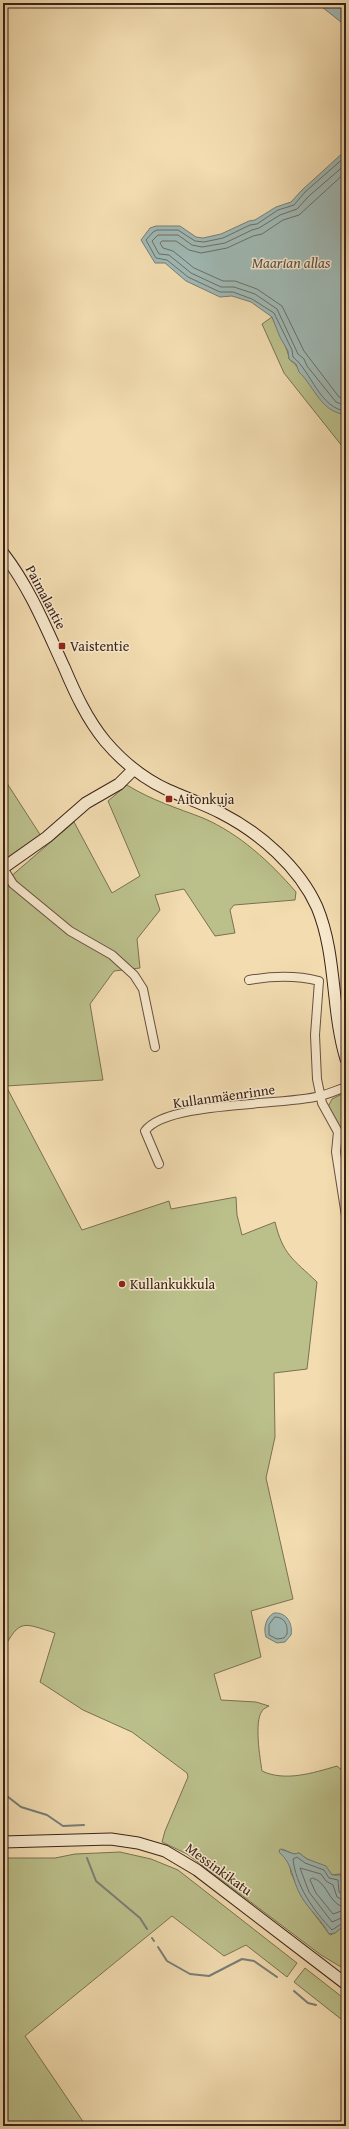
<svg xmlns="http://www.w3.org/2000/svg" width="349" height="2129" viewBox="0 0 349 2129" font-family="'Gentium Book Plus',serif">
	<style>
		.green { fill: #bbc08b; stroke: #7a7152 }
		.water { fill: #9fb9b5; stroke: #777d77 }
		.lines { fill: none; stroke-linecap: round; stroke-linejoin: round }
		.shore { stroke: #6c6e67; stroke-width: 1 }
		.stream { stroke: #777d77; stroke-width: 2 }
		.street-casing { stroke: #68503f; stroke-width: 10 }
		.secondary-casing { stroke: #3a2219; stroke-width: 13 }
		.street { stroke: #f7e8cc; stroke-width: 8 }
		.secondary { stroke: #f7e8cc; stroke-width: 11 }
		.poi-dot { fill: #8f2418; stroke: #f7e8cc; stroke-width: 1.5 }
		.labels { text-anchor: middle; stroke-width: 3; stroke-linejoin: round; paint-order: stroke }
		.street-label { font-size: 14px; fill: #3a2219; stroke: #f7e8cc }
		.poi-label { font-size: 14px; fill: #3a2219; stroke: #f7e8cc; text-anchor: start }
		.water-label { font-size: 15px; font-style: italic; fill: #584f48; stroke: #f7e8cc }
	</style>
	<rect width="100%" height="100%" fill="#f2dcb0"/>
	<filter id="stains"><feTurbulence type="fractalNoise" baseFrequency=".005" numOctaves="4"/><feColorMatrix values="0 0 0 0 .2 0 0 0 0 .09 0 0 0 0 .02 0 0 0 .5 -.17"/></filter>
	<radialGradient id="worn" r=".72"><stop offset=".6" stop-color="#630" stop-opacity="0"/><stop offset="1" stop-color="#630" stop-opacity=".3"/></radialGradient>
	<path class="green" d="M272 317C276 327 289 350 289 359 306 371 322 414 346 414V451L284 373 262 324Z
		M3 777 41 836 3 862Z
		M127 785C151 800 177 808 203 818 240 834 270 862 296 892L295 900 234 905 230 910 235 933 215 936 184 889 155 895 160 910 137 939 140 968 114 971 90 1004 103 1080 6 1086 82 1230 169 1201 171 1209 236 1197 237 1215 242 1235 275 1222C283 1255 293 1259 317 1282L307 1369 274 1373 275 1437 266 1478 293 1599 251 1611 261 1657 214 1674 221 1700 256 1702 269 1706C267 1707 263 1709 262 1711 254 1722 260 1758 262 1771 285 1782 313 1773 337 1766L346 1774V1894C342 1888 345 1880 340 1874L332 1875C324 1862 309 1863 299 1853L294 1854 282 1849 279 1851 289 1861 291 1873 303 1899 330 1935 335 1933 346 1924V1970L321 1955 187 1854 162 1842 165 1831 188 1777 187 1773 132 1732 83 1710 40 1682 55 1633C23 1623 20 1618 3 1650V881L9 878 74 822 112 893 140 876 108 801Z
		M346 1092V1131L337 1124 328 1107 332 1099Z
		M120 1852 151 1859 178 1870 297 1963 287 1977 246 1945 224 1956 172 1916 25 2036 86 2126H3V1858H55L75 1854Z
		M305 1968 346 2000V2023L294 1982Z"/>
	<path class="water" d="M317 3H346V26Z
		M346 150V414C322 414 314 386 299 372L296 364 289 359 288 351 280 337 272 317 251 302 232 296 220 297 186 281 165 263H155L141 240 150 228 156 226H180L196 237 203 238 221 234 249 221 255 220 276 207 291 202 302 190Z
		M274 1613C287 1612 293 1624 291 1635L285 1642 277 1643 266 1637C263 1628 266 1617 274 1613Z
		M280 1849 294 1854 299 1853 307 1859 326 1866 332 1875H341L342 1888 346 1894V1924L335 1933 329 1934C322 1920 309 1910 301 1896 291 1879 294 1865 279 1852Z"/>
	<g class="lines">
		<path class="shore" d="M346 156 305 192 294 205 278 210 257 224 250 225 223 238 204 242 195 241 178 230H157L153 232 146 240 156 258 167 260 188 277 220 292H233L252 299 274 313 292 350 293 357C311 371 320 409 346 411
			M346 164 309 196 297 209 280 215 259 228 252 230 225 243 202 247 192 245 178 235H158L152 241 159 254 169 255 191 273 221 287H234L255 294 277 309 298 354 304 359 307 366 336 402 346 406
			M346 172 299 215 283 220 262 234 253 236 227 248 201 253 189 250 176 241H162L160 243 163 248 173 251 194 268 223 281H235L257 289 282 306 304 351 339 397 346 399
			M275 1617C285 1617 288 1625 287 1634L284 1638 277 1639 269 1635V1625Z
			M313 1878C328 1883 328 1902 343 1907L344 1910 333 1914 316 1893 310 1880Z
			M346 1896 339 1892 338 1880 329 1878 324 1870 305 1863 297 1857 293 1859C296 1886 313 1910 332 1930L346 1921
			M346 1901 337 1897 333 1885 326 1881 321 1874 300 1868 309 1892 332 1922 346 1916"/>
		<path class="stream" d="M3 1793 21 1807 47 1815 63 1826 84 1825
			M87 1858 96 1881 140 1918 147 1929
			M152 1938 154 1941
			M158 1947 167 1961 190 1974 209 1976 242 1959 254 1961 277 1977
			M294 1991 308 2003 316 2005"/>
		<g class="street-casing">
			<path id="street" d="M3 868 13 884 70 931 112 955 134 975 143 989 155 1047
				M249 980C272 976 296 975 319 981L315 1035 317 1079 322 1103 338 1132 336 1152 346 1216
				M159 1164 145 1131C166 1101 283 1106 320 1096 329 1094 337 1090 346 1087"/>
		</g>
		<g class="secondary-casing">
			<path id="secondary" d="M3 553C30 588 46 628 64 667 75 693 87 719 105 741 122 761 144 779 168 790 186 798 204 804 221 813 260 833 299 867 317 907 337 955 331 1010 346 1059
				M3 868 47 837 86 803 119 784 134 769
				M3 1842 111 1839 138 1843 165 1851 197 1870 346 1984"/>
		</g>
		<use href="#street" class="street"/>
		<use href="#secondary" class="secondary"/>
	</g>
	<g class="poi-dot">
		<rect x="58" y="642" width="8" height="8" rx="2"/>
		<rect x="165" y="795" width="8" height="8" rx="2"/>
		<circle cx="122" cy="1284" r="4"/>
	</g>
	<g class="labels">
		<g class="street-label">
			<text transform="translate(46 597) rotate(62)" y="5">Paimalantie</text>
			<text transform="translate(224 1096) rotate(-8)" y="5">Kullanmäenrinne</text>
			<text transform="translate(219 1869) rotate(36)" y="5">Messinkikatu</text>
		</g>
		<g class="poi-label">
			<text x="70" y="651">Vaistentie</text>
			<text x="177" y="804">Aitonkuja</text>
			<text x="130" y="1289">Kullankukkula</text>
		</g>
		<g class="water-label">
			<text x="291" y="268">Maarian allas</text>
		</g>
	</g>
	<rect width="349" height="2129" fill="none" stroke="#f2dcb0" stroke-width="16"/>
	<rect x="4" y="4" width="341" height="2121" fill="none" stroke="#3a2219" stroke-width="2"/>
	<rect x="8" y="8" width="333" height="2113" fill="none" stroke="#3a2219"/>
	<rect width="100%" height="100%" filter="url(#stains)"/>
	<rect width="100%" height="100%" fill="url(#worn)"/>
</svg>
